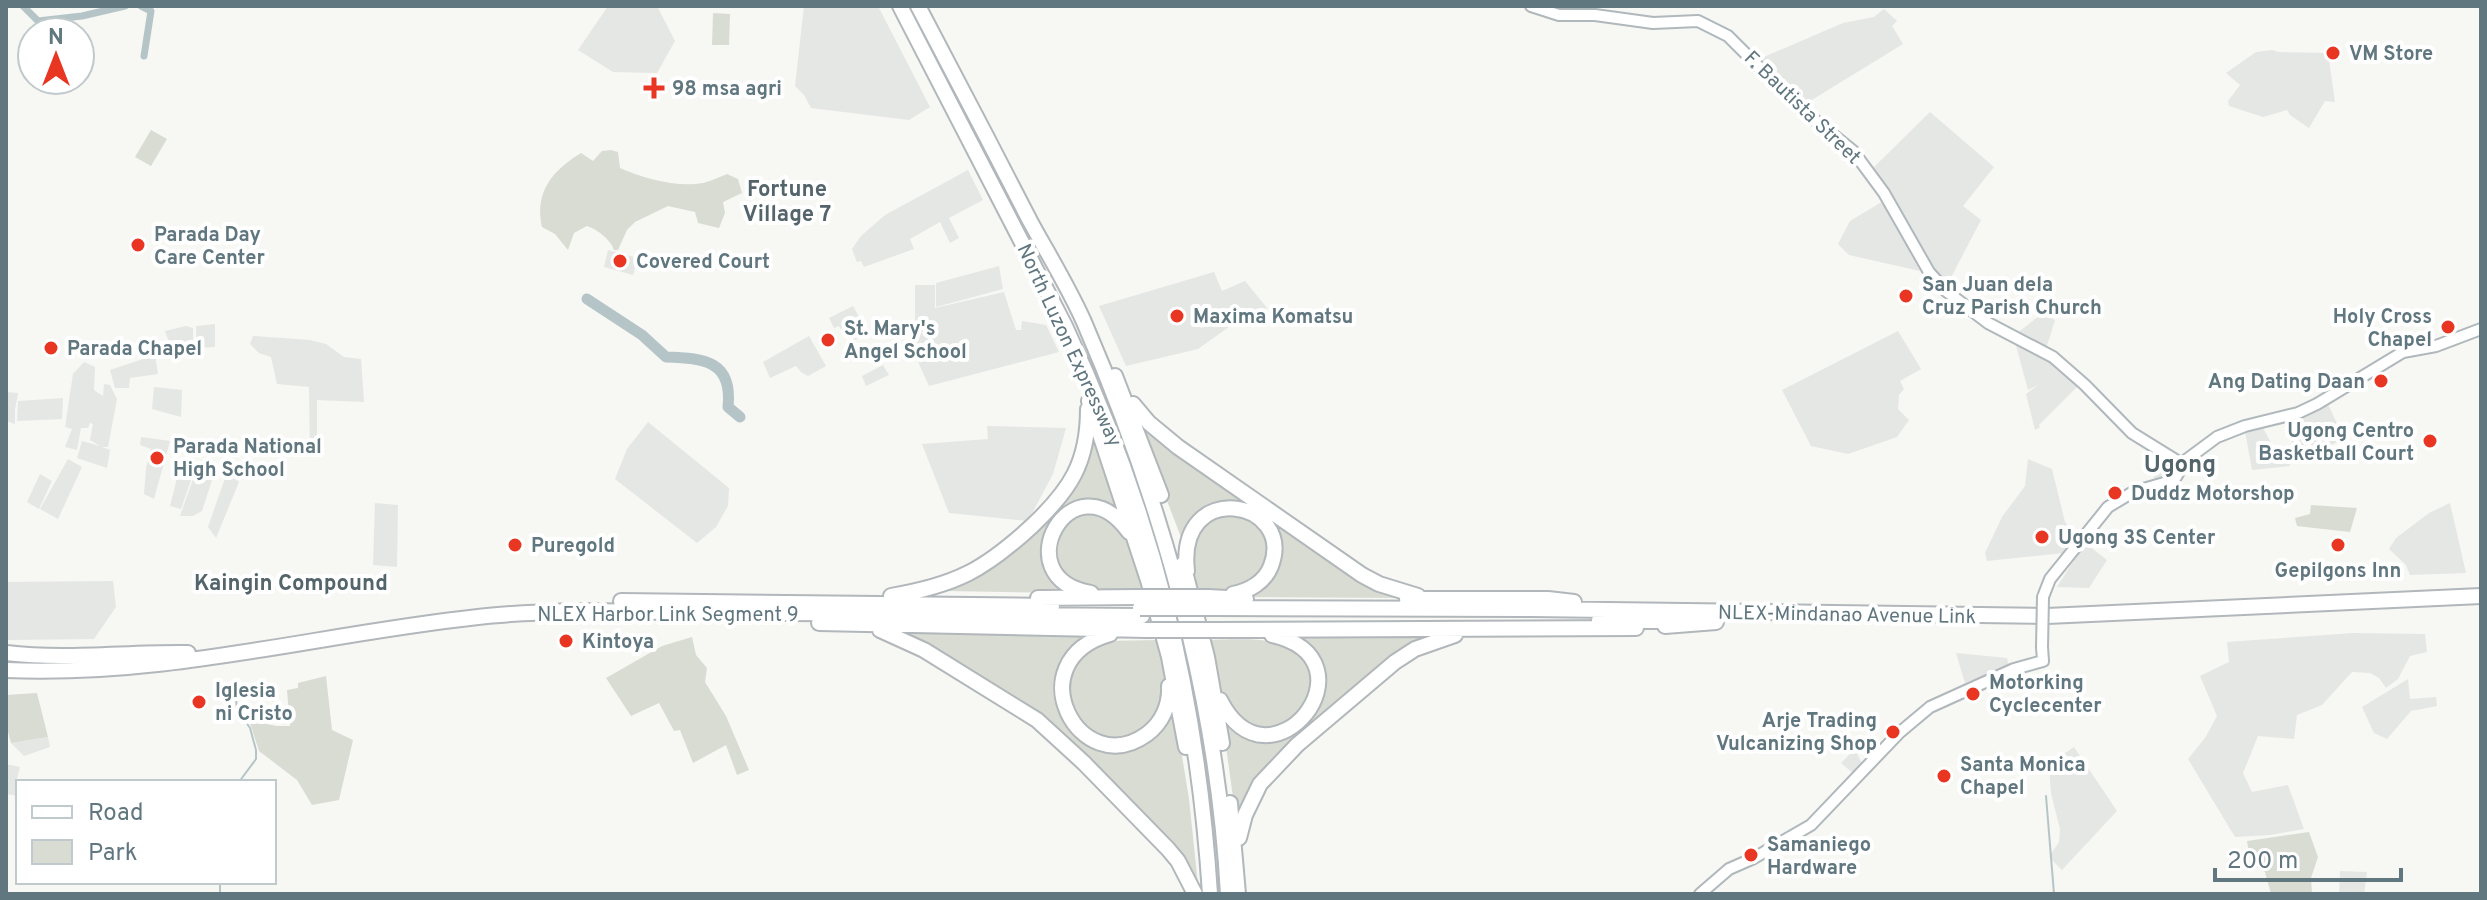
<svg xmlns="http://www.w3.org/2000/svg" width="2487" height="900" viewBox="0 0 2487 900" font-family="Overpass,sans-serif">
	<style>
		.built { fill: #e5e7e5 }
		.green { fill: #d8dcd3 }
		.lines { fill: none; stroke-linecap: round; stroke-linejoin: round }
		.stream { stroke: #b5c5c7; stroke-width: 2 }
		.canal { stroke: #b5c5c7; stroke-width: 7 }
		.river { stroke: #b5c5c7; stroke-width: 11 }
		.secondary-casing { stroke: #b0b8bc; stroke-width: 14 }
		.highway-casing { stroke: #b1b7ba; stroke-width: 18 }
		.secondary { stroke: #fff; stroke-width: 10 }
		.highway { stroke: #fff; stroke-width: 14 }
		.secondary-bridge-casing { stroke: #b0b8bc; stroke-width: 14; stroke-linecap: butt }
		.highway-bridge-casing { stroke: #b1b7ba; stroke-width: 18; stroke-linecap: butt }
		.secondary-bridge { stroke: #fff; stroke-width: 10 }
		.highway-bridge { stroke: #fff; stroke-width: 14 }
		.poi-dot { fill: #e83623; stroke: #fff; stroke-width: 3 }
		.labels { text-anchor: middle; stroke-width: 8; stroke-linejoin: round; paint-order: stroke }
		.poi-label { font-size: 20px; font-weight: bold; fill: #617780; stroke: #fff; text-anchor: start }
		.street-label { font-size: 20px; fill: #617780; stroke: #fff }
		.neighbourhood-label { font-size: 22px; font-weight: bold; fill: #53646b; stroke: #fff }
		.quarter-label { font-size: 24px; font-weight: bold; fill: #53646b; stroke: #fff }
	</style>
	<rect width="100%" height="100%" fill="#f7f7f4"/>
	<path class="built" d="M608 6H657L675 41 657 73 613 72 578 50Z
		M804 6H878L930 107 909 120 811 108 804 95 795 86Z
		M1884 9 1897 21 1892 26 1903 44 1802 106 1757 60 1843 23 1874 17Z
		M2272 50 2278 52 2328 53 2335 102 2325 101 2309 128 2290 115 2287 110 2263 117 2229 106 2228 101 2240 85 2226 73 2256 52Z
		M1930 112 1994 167 1963 206 1981 220 1947 285 1927 258 1872 169Z
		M968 170 983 200 949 218 959 238 950 243 940 222 910 239 914 249 864 267 861 261 857 262 852 249 861 236 885 215Z
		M1885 200 1920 271 1849 255 1838 244 1850 221Z
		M608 250 638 258 633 275 604 267Z
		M999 266 1003 289 936 307V283Z
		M1214 272 1222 291 1245 281 1267 308 1233 324 1198 349 1126 366 1099 306Z
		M915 285H935V308L1004 292 1016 330H1021L1022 321 1046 325 1059 352 929 386 915 355Z
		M853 306 868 333 850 343 846 333H843L839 326 834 328 829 318Z
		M2043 313 2055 320 2046 349 2016 334Z
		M215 324V347L197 348 196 326Z
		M186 326 193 328V348L181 349 180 346 169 342 165 331Z
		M1898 331 1921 369 1900 381 1904 389 1899 395 1898 409 1909 420 1897 437 1848 454 1811 446 1782 390Z
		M253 336 310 340 326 344 344 357 361 359 364 402 317 400V457L310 456 309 387 277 384 271 357 259 353 250 344Z
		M809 336 826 366 808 376 801 372 796 366 770 378 763 362Z
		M2014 338 2058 365 2078 386 2039 425 2040 427 2035 430 2026 394 2038 385 2028 390Z
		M155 355 158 374 130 378 129 388H115L110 370Z
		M84 362 95 367 94 390 103 396 104 384 110 385 117 399 108 447H102L110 450 107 468 77 458 82 441 100 446 90 440 93 424 90 423 88 428H81L77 450 65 447 72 429 65 427 73 374Z
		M883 365 889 375 866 386 862 376Z
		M154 387 182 390 181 417 152 409Z
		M6 392 18 393 15 410V424L6 421Z
		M63 398 62 419 17 421 18 401Z
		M2327 402 2344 439 2299 460 2283 420Z
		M648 422 729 488 728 506 716 527 697 543 615 479 627 449Z
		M987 426 1066 428 1053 474 1028 521 949 513 922 444 988 439Z
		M2263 428 2274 448 2288 447 2290 466 2252 470 2245 431Z
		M141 437 170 441 154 499 144 494 146 468 151 449 140 445Z
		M2153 452 2173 463 2175 469 2171 476 2155 480 2149 460Z
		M68 459 82 467 58 519 40 509Z
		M2028 459 2052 469 2065 522 2077 537 2064 553 1987 561 1985 553 2002 517 2025 486Z
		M198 465 215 471 202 511 193 516H180Z
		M229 473 239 482 216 538 208 527 226 475Z
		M40 474 52 481 39 509 27 502Z
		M178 474 192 477 181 509 170 506Z
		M375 503 398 505 397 567 373 565Z
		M2450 503 2466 573 2410 575 2406 565 2389 549 2396 538 2429 513Z
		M2085 543 2107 560 2089 588 2057 587Z
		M113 581 116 607 94 639 6 640V582Z
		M2354 633 2425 634 2427 652 2410 656 2398 679 2386 688 2379 678 2370 673 2352 672 2322 705 2297 715 2294 739 2258 736 2243 773 2252 792 2288 785 2304 829 2270 835 2235 837 2188 759 2205 738 2217 716 2200 676 2229 662 2227 642Z
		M1956 653 2007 658 2009 666 1965 683Z
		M2408 679 2410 699 2436 697 2437 706 2411 711 2387 739 2374 733 2362 707Z
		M48 737 50 747 24 756 11 743Z
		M2074 747 2117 811 2062 870 2049 857 2059 842 2060 829 2051 793 2049 764Z
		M1855 749 1863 766 1855 775 1841 763Z
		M6 764 20 767 17 779 23 782H18V796L6 794Z
		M2340 871 2367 872 2364 894H2339Z"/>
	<path class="green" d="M713 13 730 14 729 45H712Z
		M151 130 167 139 151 166 135 157Z
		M611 150 618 152 620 168C642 178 678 188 703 183 711 181 719 177 727 174L738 179 742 193 723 202 725 213 719 228 698 223 695 212 668 206 635 222 627 230 618 250H614C611 240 597 229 587 226L574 233 568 250 555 234 542 227C534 192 553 170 581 153L593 161 602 151Z
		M1134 415 1408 598 1234 597 1261 584 1274 534 1225 505 1184 545Z
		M1094 425 1127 526 1102 507 1062 514 1049 571 1056 583 1069 593 947 591C988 574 1023 552 1050 515 1067 492 1082 452 1094 425Z
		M2311 505 2357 508 2350 532 2297 526 2295 518 2310 514Z
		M1091 513C1129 518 1134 560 1142 590L1085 589 1057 569 1055 540 1069 521Z
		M1248 514 1269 536 1263 576 1233 590H1196C1191 569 1184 530 1208 518 1218 513 1237 515 1248 514Z
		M891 630 1098 635 1063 664 1075 733 1135 745 1172 694 1189 799 1199 894 1086 761Z
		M1271 633 1434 636 1282 752 1237 826 1220 704 1256 736 1308 718 1314 660Z
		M692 637 696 655 707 668 705 682 726 716 749 770 737 775 726 745 693 763 680 730 674 731 659 703 631 716 606 678 662 646Z
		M1158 640C1167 678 1170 688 1152 725L1115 741 1085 731 1065 700 1075 660 1106 641Z
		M1208 640C1241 640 1306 631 1311 678 1312 686 1309 696 1308 704L1278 730 1245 726 1222 697Z
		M326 676 332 730 353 740 339 800 312 805 297 780 259 751 249 720 276 726H290L287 690 298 688V683Z
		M37 693 48 737 11 743 6 724V695Z
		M2309 832 2318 857 2311 878 2312 894H2271L2265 872 2251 864 2247 841Z"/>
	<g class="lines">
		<path class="stream" d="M235 688 237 709 250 728 256 750V759L239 782
			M2046 796 2054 894
			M220 894V882"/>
		<path class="canal" d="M23 6 38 21 82 16 125 6
			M141 6 151 11 144 56"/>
		<path class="river" d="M587 299 642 335 666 357C704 358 733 361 728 407L740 417"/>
		<g class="secondary-casing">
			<path id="secondary" d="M1531 6 1559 15H1595L1653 23 1698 21 1728 36 1800 108 1853 151 1884 193 1929 272 1946 291 1988 323 2053 357 2085 385 2132 433 2182 464
				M2043 597 2050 579 2108 507 2133 492 2171 481 2176 477 2186 460 2217 437 2245 426 2298 413 2317 404 2403 352 2436 346 2481 329
				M1700 894 1729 869 1754 858 1811 825 1899 733 1930 707 2014 669 2043 661 2042 647"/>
		</g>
		<g class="highway-casing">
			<path id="highway" d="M900 6 1065 326C1152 512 1197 690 1210 894
				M918 6C956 78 993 149 1030 221 1048 254 1069 288 1084 322 1163 505 1217 695 1228 894
				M1115 376 1161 495
				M1089 401 1148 580 1169 657 1186 747
				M1133 404 1149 423 1178 447 1362 575 1379 584 1418 596
				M1183 564 1207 657 1222 743
				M1187 571C1176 477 1296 500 1271 566 1265 582 1249 591 1233 594
				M1091 593C1002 578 1073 454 1129 532
				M891 596C956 585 984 570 1032 526 1070 490 1088 463 1088 409
				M1208 597 1246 599
				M1038 598 1138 597
				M1407 599H1548L1574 602
				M621 601 1052 606
				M1213 608 1532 609 2047 616 2481 596
				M1599 620 1674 621
				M819 623 1146 630
				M1665 626 1716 622
				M880 630 924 650 1037 720 1084 763 1168 849 1178 861 1195 894
				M1216 630 1636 628
				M1110 634C1015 661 1080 783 1147 734 1162 723 1170 705 1169 686
				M6 653C67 660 127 652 188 653
				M6 670C168 677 319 634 478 617 509 613 539 613 570 611L1142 616
				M1220 700C1270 799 1381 660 1272 635
				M1230 803 1238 894
				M1239 838 1245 815 1260 784 1297 745 1395 662 1415 649 1455 635"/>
		</g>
		<use href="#secondary" class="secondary"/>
		<use href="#highway" class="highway"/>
		<g class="secondary-bridge-casing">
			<path id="secondary-bridge" d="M2042 647 2043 597"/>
		</g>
		<g class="highway-bridge-casing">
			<path id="highway-bridge" d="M1138 597H1208
				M1140 608H1213
				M1146 630H1216"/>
		</g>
		<use href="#secondary-bridge" class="secondary-bridge"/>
		<use href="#highway-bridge" class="highway-bridge"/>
	</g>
	<g class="poi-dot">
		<circle cx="2333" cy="53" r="8"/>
		<path d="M650 76h8v8h8v8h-8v8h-8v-8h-8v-8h8z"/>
		<circle cx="138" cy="245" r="8"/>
		<circle cx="620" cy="261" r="8"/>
		<circle cx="1906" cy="296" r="8"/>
		<circle cx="1177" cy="316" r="8"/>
		<circle cx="2448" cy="327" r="8"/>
		<circle cx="828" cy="340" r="8"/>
		<circle cx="51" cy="348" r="8"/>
		<circle cx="2381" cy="381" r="8"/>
		<circle cx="2430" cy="441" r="8"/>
		<circle cx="157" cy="458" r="8"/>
		<circle cx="2115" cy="493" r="8"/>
		<circle cx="2042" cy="537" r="8"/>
		<circle cx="515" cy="545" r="8"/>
		<circle cx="2338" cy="545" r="8"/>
		<circle cx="566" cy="641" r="8"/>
		<circle cx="1973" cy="694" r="8"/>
		<circle cx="199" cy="702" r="8"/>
		<circle cx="1893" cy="732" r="8"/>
		<circle cx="1944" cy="776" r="8"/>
		<circle cx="1751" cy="855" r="8"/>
	</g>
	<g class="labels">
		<g class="poi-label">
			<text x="2349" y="60">VM Store</text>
			<text x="672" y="95">98 msa agri</text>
			<text x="154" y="241">Parada Day<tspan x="154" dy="23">Care Center</tspan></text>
			<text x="636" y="268">Covered Court</text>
			<text x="1922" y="291">San Juan dela<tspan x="1922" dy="23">Cruz Parish Church</tspan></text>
			<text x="1193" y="323">Maxima Komatsu</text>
			<text x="2432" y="323" text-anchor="end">Holy Cross<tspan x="2432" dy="23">Chapel</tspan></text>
			<text x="844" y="335">St. Mary's<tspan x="844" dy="23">Angel School</tspan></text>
			<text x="67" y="355">Parada Chapel</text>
			<text x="2365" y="388" text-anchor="end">Ang Dating Daan</text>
			<text x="2414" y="437" text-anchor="end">Ugong Centro<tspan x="2414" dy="23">Basketball Court</tspan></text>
			<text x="173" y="453">Parada National<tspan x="173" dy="23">High School</tspan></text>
			<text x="2131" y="500">Duddz Motorshop</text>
			<text x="2058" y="544">Ugong 3S Center</text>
			<text x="531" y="552">Puregold</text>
			<text x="2338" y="577" text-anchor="middle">Gepilgons Inn</text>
			<text x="582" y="648">Kintoya</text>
			<text x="1989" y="689">Motorking<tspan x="1989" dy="23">Cyclecenter</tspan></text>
			<text x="215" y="697">Iglesia<tspan x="215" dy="23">ni Cristo</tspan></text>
			<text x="1877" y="727" text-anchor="end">Arje Trading<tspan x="1877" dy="23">Vulcanizing Shop</tspan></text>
			<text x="1960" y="771">Santa Monica<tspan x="1960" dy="23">Chapel</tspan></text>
			<text x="1767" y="851">Samaniego<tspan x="1767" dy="23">Hardware</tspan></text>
		</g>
		<g class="street-label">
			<text transform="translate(1803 107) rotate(44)" y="7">F. Bautista Street</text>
			<text transform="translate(1070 345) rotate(65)" y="7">North Luzon Expressway</text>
			<text x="668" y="621">NLEX Harbor Link Segment 9</text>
			<text transform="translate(1847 614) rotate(1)" y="7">NLEX-Mindanao Avenue Link</text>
		</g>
		<g class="neighbourhood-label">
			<text x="787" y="196">Fortune<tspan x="787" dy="25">Village 7</tspan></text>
			<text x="291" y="590">Kaingin Compound</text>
		</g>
		<g class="quarter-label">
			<text x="2180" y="472">Ugong</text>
		</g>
	</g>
	<rect width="2487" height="900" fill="none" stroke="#617780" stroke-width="16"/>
	<rect x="16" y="780" width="260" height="104" fill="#ffffff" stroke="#c0c9cc" stroke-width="2"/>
	<rect x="32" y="806" width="40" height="12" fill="#ffffff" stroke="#c0c9cc" stroke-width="2"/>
	<text x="88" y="820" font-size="24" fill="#617780">Road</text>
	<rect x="32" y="840" width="40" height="24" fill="#d8dcd3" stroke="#c0c9cc" stroke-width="2"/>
	<text x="88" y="860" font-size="24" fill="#617780">Park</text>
	<g transform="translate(56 56)"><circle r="38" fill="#ffffff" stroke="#c0c9cc" stroke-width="2"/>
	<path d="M0-6L14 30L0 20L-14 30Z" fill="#e83623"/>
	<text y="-12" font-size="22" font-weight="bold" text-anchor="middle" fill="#617780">N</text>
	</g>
	<path d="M2215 868v12h186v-12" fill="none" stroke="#617780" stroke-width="4"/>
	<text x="2227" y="868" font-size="24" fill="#617780" stroke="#ffffff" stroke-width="6" paint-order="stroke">200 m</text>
</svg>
